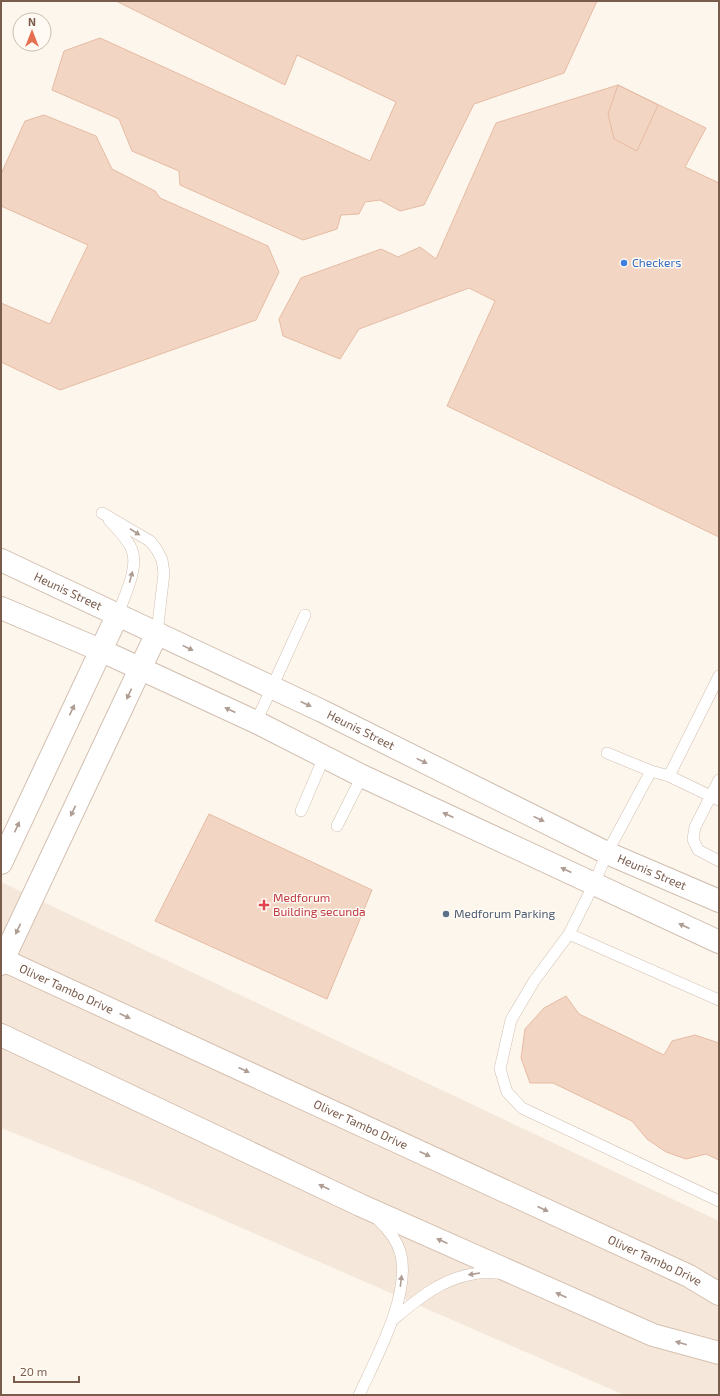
<svg xmlns="http://www.w3.org/2000/svg" width="720" height="1396" viewBox="0 0 720 1396" font-family="'Exo 2',sans-serif">
	<style>
		.residential { fill: #f5e8da }
		.building { fill: #f3d5c3; stroke: #e6bba3 }
		.lines { fill: none; stroke-linecap: round; stroke-linejoin: round }
		.lane-casing { stroke: #d1beb0; stroke-width: 12 }
		.street-casing { stroke: #d1beb0; stroke-width: 24 }
		.secondary-casing { stroke: #d6c0b0; stroke-width: 24 }
		.lane { stroke: #fff; stroke-width: 11 }
		.street { stroke: #fff; stroke-width: 22 }
		.secondary { stroke: #fff; stroke-width: 22 }
		.oneway { fill: #af9d94 }
		.shop-dot { fill: #3f7fe0; stroke: #fffaf3; stroke-width: 1.5 }
		.health-dot { fill: #e0444e; stroke: #fffaf3; stroke-width: 1.5 }
		.service-dot { fill: #5c6f8a; stroke: #fffaf3; stroke-width: 1.5 }
		.labels { text-anchor: middle; stroke-width: 3; stroke-linejoin: round; paint-order: stroke }
		.shop-label { font-size: 12px; fill: #366cbe; stroke: #fffaf3; text-anchor: start }
		.street-label { font-size: 12px; fill: #7a5c4d; stroke: #fffaf3 }
		.health-label { font-size: 12px; fill: #be3a42; stroke: #fffaf3; text-anchor: start }
		.service-label { font-size: 12px; fill: #4e5e75; stroke: #fffaf3; text-anchor: start }
	</style>
	<rect width="100%" height="100%" fill="#fdf6ec"/>
	<path class="residential" d="M1 882 719 1221V1395H624L139 1183 1 1128Z"/>
	<path class="building" d="M116 1H597L564 73 474 104 424 205 400 211 380 200 365 202 359 214 341 215 337 229 303 240 180 185 179 171 132 151 119 119 52 90 64 51 100 38 370 161 396 102 297 55 285 85Z
		M618 85 706 128 685 167 719 183V537L447 406 495 301 469 288 359 329 340 359 283 336 279 319 301 278 381 249 398 257 420 247 436 259 496 123Z
		M618 85 658 105 637 151 614 139 608 114Z
		M44 115 96 136 112 169 155 191 160 198 268 246 279 272 256 320 60 390 1 362V303L50 324 88 245 1 206V174L25 121Z
		M209 814 372 890 327 999 155 921Z
		M566 996 579 1014 664 1055 672 1041 695 1035 719 1043V1160L706 1154 686 1159 666 1152 647 1139 632 1121 553 1083H530L521 1058 525 1029 544 1008Z"/>
	<g class="lines">
		<g class="lane-casing">
			<path id="lane" d="M102 513 150 541 157 550 162 560 164 573 157 633
				M109 520C117 529 128 539 132 550 139 568 124 597 118 614
				M256 722 305 615
				M607 753 651 771 669 776 719 800
				M651 771 607 853 594 884 569 934 534 981 511 1020 500 1069 507 1092 522 1108 719 1201
				M669 776 719 676
				M719 780 695 827 693 839 698 850 719 861
				M301 811 324 757
				M337 826 362 776
				M569 934 719 1000
				M394 1319C418 1299 441 1279 473 1274 482 1272 492 1273 501 1273
				M359 1395C376 1358 410 1297 401 1255 398 1242 388 1229 378 1220"/>
		</g>
		<g class="street-casing">
			<g id="street">
				<path id="s1" d="M1 560 322 711 607 853 719 901"/>
				<path d="M1 608 100 650 256 722 362 776 719 942"/>
				<path d="M1 863 118 614"/>
				<path d="M1 964 157 633"/>
			</g>
		</g>
		<g class="secondary-casing">
			<g id="secondary">
				<path id="s2" d="M1 959 689 1276 719 1294"/>
				<path d="M1 1035 360 1205 653 1335 719 1353"/>
			</g>
		</g>
		<use href="#lane" class="lane"/>
		<use href="#street" class="street"/>
		<use href="#secondary" class="secondary"/>
	</g>
	<defs><path id="oneway-solid" d="M-6-.8H1V-3.2L6.5 0L1 3.2V.8H-6Z"/></defs>
	<g class="oneway">
		<use href="#oneway-solid" transform="translate(135 532) rotate(33)"/>
		<use href="#oneway-solid" transform="translate(131 577) rotate(-75)"/>
		<use href="#oneway-solid" transform="translate(188 648) rotate(26)"/>
		<use href="#oneway-solid" transform="translate(129 694) rotate(115)"/>
		<use href="#oneway-solid" transform="translate(306 704) rotate(25)"/>
		<use href="#oneway-solid" transform="translate(72 710) rotate(-65)"/>
		<use href="#oneway-solid" transform="translate(230 710) rotate(-155)"/>
		<use href="#oneway-solid" transform="translate(422 761) rotate(26)"/>
		<use href="#oneway-solid" transform="translate(73 811) rotate(115)"/>
		<use href="#oneway-solid" transform="translate(448 815) rotate(-155)"/>
		<use href="#oneway-solid" transform="translate(539 819) rotate(26)"/>
		<use href="#oneway-solid" transform="translate(17 827) rotate(-65)"/>
		<use href="#oneway-solid" transform="translate(566 870) rotate(-155)"/>
		<use href="#oneway-solid" transform="translate(684 926) rotate(-155)"/>
		<use href="#oneway-solid" transform="translate(18 929) rotate(115)"/>
		<use href="#oneway-solid" transform="translate(125 1016) rotate(25)"/>
		<use href="#oneway-solid" transform="translate(244 1070) rotate(25)"/>
		<use href="#oneway-solid" transform="translate(425 1154) rotate(25)"/>
		<use href="#oneway-solid" transform="translate(324 1187) rotate(-155)"/>
		<use href="#oneway-solid" transform="translate(543 1209) rotate(25)"/>
		<use href="#oneway-solid" transform="translate(442 1241) rotate(-156)"/>
		<use href="#oneway-solid" transform="translate(474 1274) rotate(171)"/>
		<use href="#oneway-solid" transform="translate(401 1281) rotate(-83)"/>
		<use href="#oneway-solid" transform="translate(561 1295) rotate(-156)"/>
		<use href="#oneway-solid" transform="translate(681 1343) rotate(-164)"/>
	</g>
	<circle class="shop-dot" cx="624" cy="263" r="4"/>
	<path class="health-dot" d="M262 899h4v4h4v4h-4v4h-4v-4h-4v-4h4z"/>
	<circle class="service-dot" cx="446" cy="914" r="4"/>
	<g class="labels">
		<g class="shop-label">
			<text x="632" y="267">Checkers</text>
		</g>
		<g class="street-label">
			<text dy="4" stroke="none"><textPath href="#s1" startOffset="74">Heunis Street</textPath></text>
			<text dy="4" stroke="none"><textPath href="#s1" startOffset="398">Heunis Street</textPath></text>
			<text dy="4" stroke="none"><textPath href="#s1" startOffset="722">Heunis Street</textPath></text>
			<text dy="4" stroke="none"><textPath href="#s2" startOffset="72">Oliver Tambo Drive</textPath></text>
			<text dy="4" stroke="none"><textPath href="#s2" startOffset="396">Oliver Tambo Drive</textPath></text>
			<text dy="4" stroke="none"><textPath href="#s2" startOffset="720">Oliver Tambo Drive</textPath></text>
		</g>
		<g class="health-label">
			<text x="273" y="902">Medforum<tspan x="273" dy="14">Building secunda</tspan></text>
		</g>
		<g class="service-label">
			<text x="454" y="918">Medforum Parking</text>
		</g>
	</g>
	<rect width="720" height="1396" fill="none" stroke="#7a5c4d" stroke-width="4"/>
	<g transform="translate(32 32)"><circle r="19" fill="#fffaf3" stroke="#cabbb1"/>
	<path d="M0-3L7 15L0 10L-7 15Z" fill="#e76f51"/>
	<text y="-6" font-size="11" font-weight="bold" text-anchor="middle" fill="#7a5c4d">N</text>
	</g>
	<path d="M14 1376v6h65v-6" fill="none" stroke="#7a5c4d" stroke-width="2"/>
	<text x="20" y="1376" font-size="12" fill="#7a5c4d" stroke="#fffaf3" stroke-width="3" paint-order="stroke">20 m</text>
</svg>
